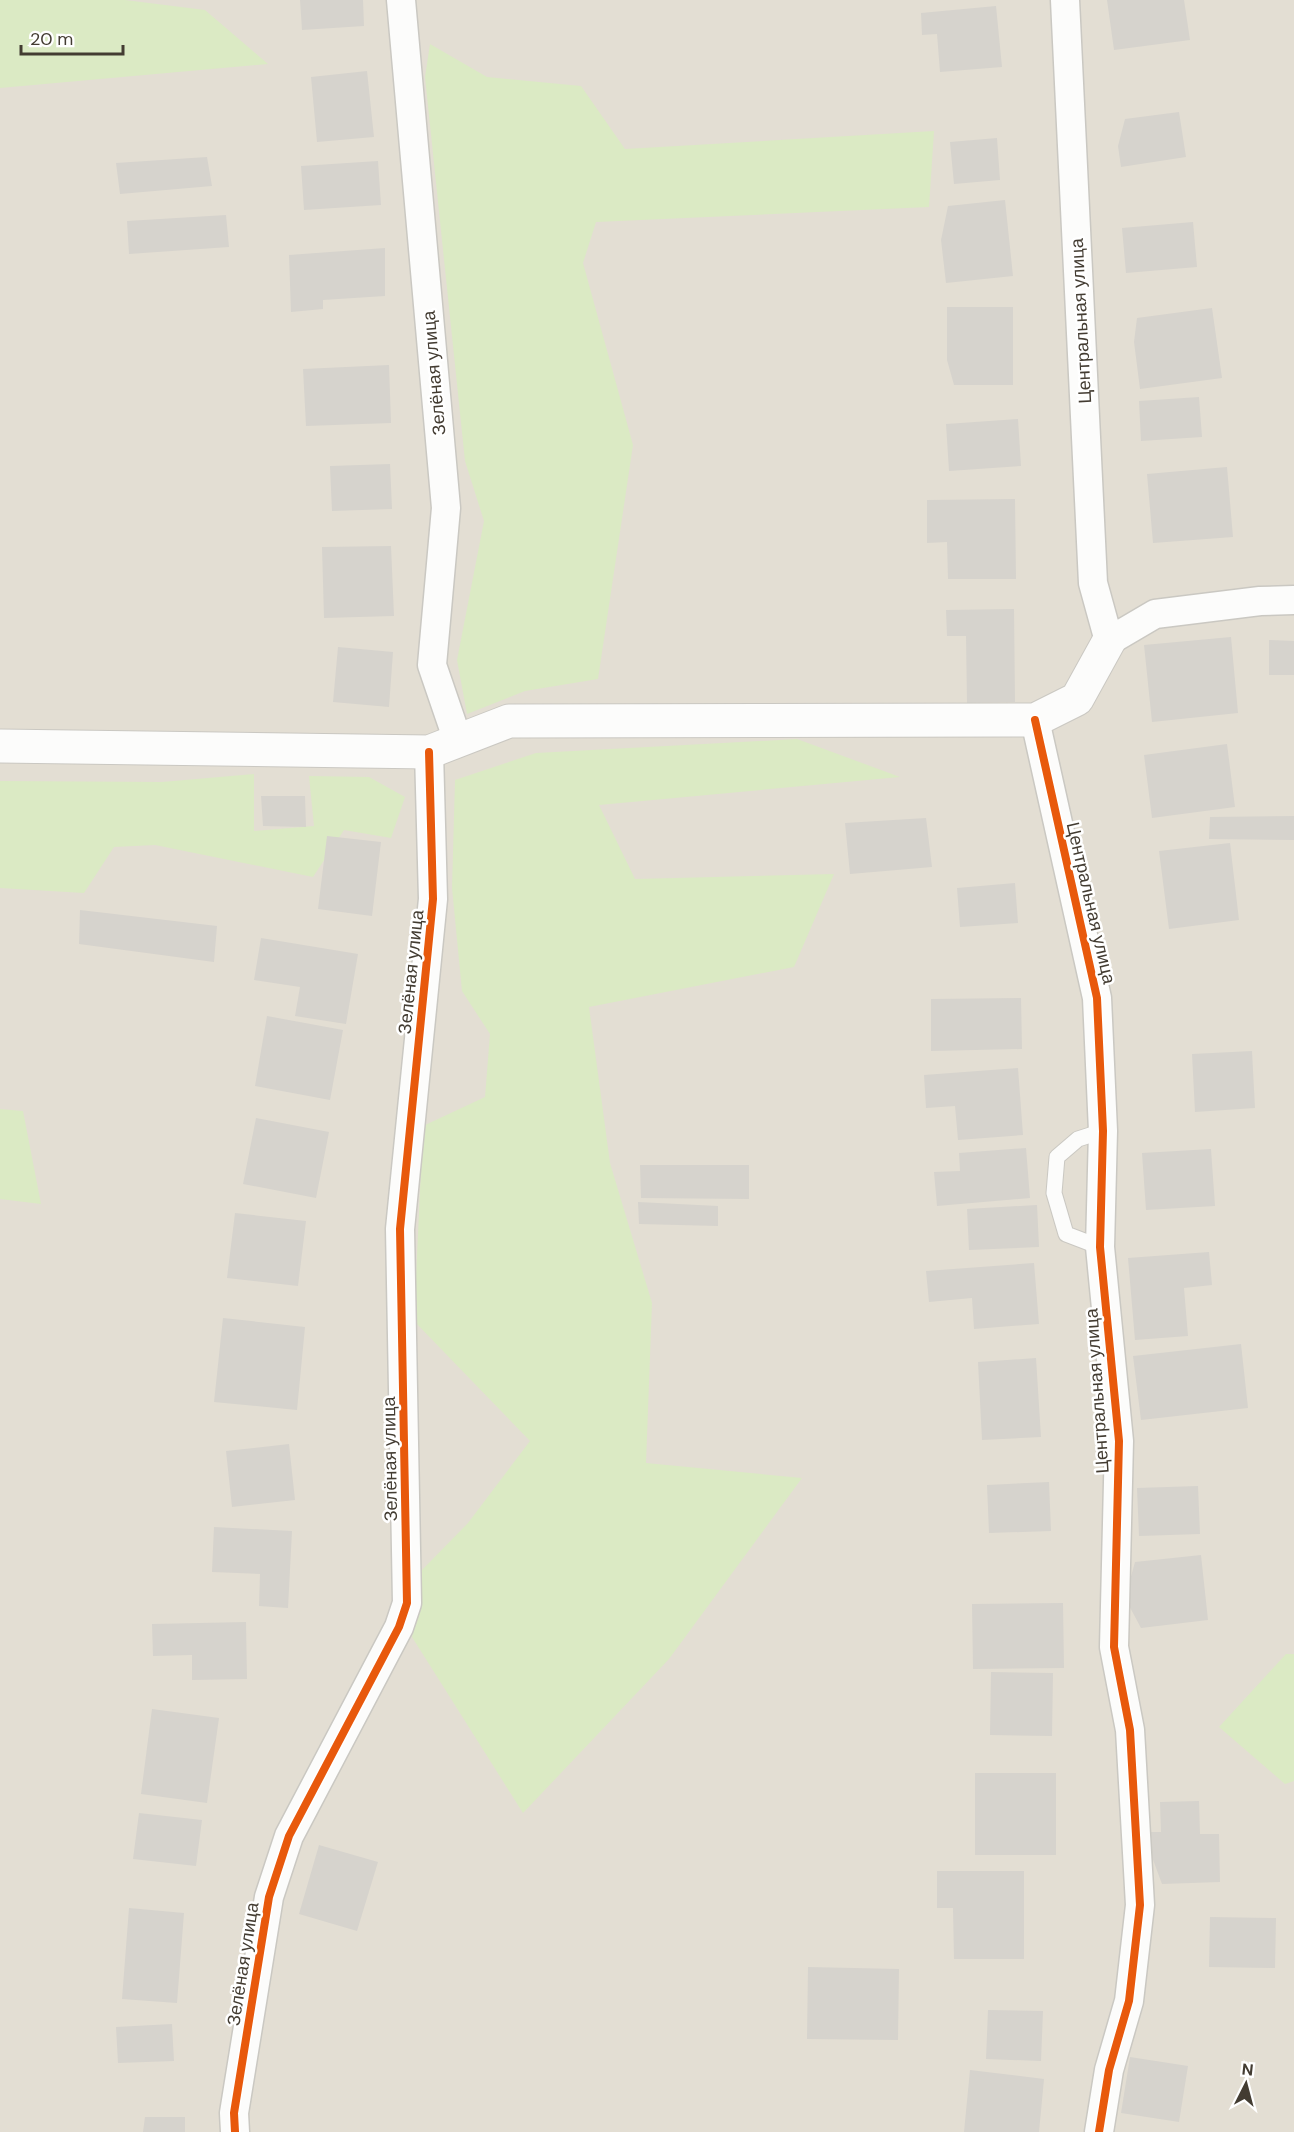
<svg xmlns="http://www.w3.org/2000/svg" width="1294" height="2132" viewBox="0 0 1294 2132" font-family="'DM Sans',sans-serif">
	<style>
		.residential { fill: #e3ded3 }
		.green { fill: #dbeac4 }
		.building { fill: #d6d3cd }
		.lines { fill: none; stroke-linecap: round; stroke-linejoin: round }
		.service-casing { stroke: #cac8c2; stroke-width: 17 }
		.minor-casing { stroke: #cac8c2; stroke-width: 31 }
		.tertiary-casing { stroke: #cac8c2; stroke-width: 35 }
		.service { stroke: #fcfcfb; stroke-width: 15 }
		.minor { stroke: #fcfcfb; stroke-width: 28 }
		.tertiary { stroke: #fcfcfb; stroke-width: 33 }
		.cycleway-casing { stroke: #fff; stroke-width: 11 }
		.cycleway { stroke: #e8590c; stroke-width: 8 }
		.labels { text-anchor: middle; stroke-width: 5; stroke-linejoin: round; paint-order: stroke }
		.street-label { font-size: 18px; fill: #433c32; stroke: #fff }
	</style>
	<rect width="100%" height="100%" fill="#eeece6"/>
	<path class="residential" d="M0 0H1294V2132H0Z"/>
	<path class="green" d="M0 0H125L205 10 268 64 0 88Z
		M430 44 487 77 581 86 625 149 934 131 929 207 596 222 583 263 633 445 598 679 525 691 467 714 457 660 484 521 465 461 425 77Z
		M797 739 900 777 599 805 635 879 834 874 794 967 589 1007 610 1163 652 1303 646 1463 802 1478 669 1659 523 1813 412 1637 422 1570 468 1523 530 1441 414 1321 423 1126 485 1097 490 1034 462 991 452 888 455 780 536 753Z
		M254 774V831L314 826 309 776 369 777 405 797 391 838 344 830 313 877 155 845 114 847 84 893 0 888V781L162 782Z
		M0 1109 23 1111 41 1204 0 1199Z
		M1286 1654H1294V1781L1285 1784 1219 1727Z"/>
	<path class="building" d="M300 0H363L364 26 302 30Z
		M1107 0H1184L1190 40 1114 50Z
		M996 6 1002 67 940 72 937 34 922 35 921 13Z
		M367 71 374 137 317 142 311 77Z
		M1179 112 1186 157 1121 167 1118 146 1125 119Z
		M997 138 1000 180 954 184 950 142Z
		M207 157 212 186 120 194 116 163Z
		M378 161 381 205 304 210 301 166Z
		M1005 200 1013 276 946 283 941 240 948 206Z
		M226 215 229 247 129 254 127 221Z
		M1193 222 1197 267 1126 273 1122 228Z
		M385 248V296L323 300V309L291 312 289 255Z
		M947 307H1013V385H954L947 360Z
		M1212 308 1222 378 1140 389 1134 342 1137 318Z
		M389 365 391 423 306 426 303 369Z
		M1199 397 1202 437 1141 441 1139 401Z
		M1018 419 1021 466 949 471 946 424Z
		M390 464 392 509 332 511 330 466Z
		M1227 467 1233 537 1153 543 1147 474Z
		M1015 499 1016 579H948L947 542 927 543V500Z
		M391 546 394 616 324 618 322 547Z
		M1014 609 1015 702 967 703 966 636H947L946 610Z
		M1231 637 1238 713 1152 722 1144 645Z
		M1269 640 1294 641V675H1269Z
		M338 647 393 652 389 707 333 702Z
		M1227 744 1235 807 1152 818 1144 755Z
		M261 796H305L306 827 263 826Z
		M1294 816V840L1209 839 1210 817Z
		M926 818 932 867 850 874 845 823Z
		M327 836 381 842 372 916 318 909Z
		M1230 843 1239 920 1169 929 1159 851Z
		M1015 883 1018 923 960 927 957 888Z
		M80 910 217 926 214 962 79 944Z
		M261 938 358 954 346 1024 295 1016 300 987 254 980Z
		M1021 998 1022 1049 931 1051V999Z
		M267 1016 343 1030 330 1100 255 1086Z
		M1252 1051 1255 1108 1195 1112 1192 1054Z
		M1018 1068 1023 1135 958 1140 955 1106 926 1108 924 1075Z
		M256 1118 329 1132 316 1198 243 1184Z
		M1026 1148 1030 1198 937 1206 934 1172 960 1171 959 1153Z
		M1211 1149 1215 1206 1146 1210 1142 1153Z
		M640 1165H749V1199L641 1198Z
		M638 1202 718 1206V1226L639 1224Z
		M1037 1205 1039 1247 969 1250 967 1209Z
		M235 1213 306 1221 298 1286 227 1278Z
		M1209 1252 1212 1285 1184 1288 1188 1336 1135 1340 1128 1258Z
		M1034 1263 1039 1324 974 1329 972 1298 929 1302 926 1271Z
		M223 1318 305 1327 297 1410 214 1402Z
		M1241 1344 1248 1408 1141 1420 1133 1356Z
		M1036 1358 1041 1437 982 1440 978 1362Z
		M289 1444 295 1500 232 1507 226 1451Z
		M1049 1482 1051 1531 989 1533 987 1485Z
		M1198 1486 1200 1534 1139 1536 1137 1488Z
		M214 1527 292 1531 288 1608 259 1606 260 1574 212 1572Z
		M1201 1555 1208 1620 1141 1628 1125 1598 1135 1562Z
		M1063 1603 1064 1668 973 1669 972 1604Z
		M246 1622 247 1679 192 1680V1655L153 1656 152 1624Z
		M991 1672 1053 1673 1052 1736 990 1735Z
		M152 1709 219 1718 207 1803 141 1794Z
		M975 1773H1056V1855H975Z
		M1199 1801 1200 1834H1219L1220 1882 1162 1884 1152 1857 1151 1832H1161L1160 1802Z
		M139 1813 202 1820 196 1866 133 1859Z
		M319 1845 378 1862 357 1931 299 1914Z
		M937 1871H1024V1959H954L953 1908H937Z
		M129 1908 184 1913 177 2003 122 1999Z
		M1210 1917 1276 1918 1275 1968 1209 1967Z
		M808 1967 899 1969 898 2040 807 2039Z
		M988 2010 1043 2011 1041 2061 986 2059Z
		M172 2024 174 2061 118 2063 116 2027Z
		M1130 2057 1188 2066 1179 2122 1121 2113Z
		M970 2070 1044 2079 1039 2132H964Z
		M145 2117H185V2132H143Z"/>
	<g class="lines">
		<g class="service-casing">
			<path id="service" d="M1100 1247 1066 1234 1054 1193 1057 1157 1078 1139 1103 1131"/>
		</g>
		<g class="minor-casing">
			<path id="minor" d="M401 0 446 508 432 665 458 741
				M1065 0 1093 583 1109 641 1155 614 1260 601 1294 600
				M1035 720 1097 998 1103 1131 1100 1247 1119 1441 1114 1647 1130 1730 1140 1905 1129 2001 1109 2070 1099 2132
				M235 2132 234 2113 269 1897 289 1836 399 1627 407 1603 400 1229 433 899 429 752"/>
		</g>
		<g class="tertiary-casing">
			<path id="tertiary" d="M0 746 429 752 509 721 1035 720 1077 699 1109 641"/>
		</g>
		<use href="#service" class="service"/>
		<use href="#minor" class="minor"/>
		<use href="#tertiary" class="tertiary"/>
		<g class="cycleway-casing">
			<path id="cycleway" d="M1035 720 1097 998 1103 1131 1100 1247 1119 1441 1114 1647 1130 1730 1140 1905 1129 2001 1109 2070 1099 2132
				M235 2132 234 2113 269 1897 289 1836 399 1627 407 1603 400 1229 433 899 429 752"/>
		</g>
		<use href="#cycleway" class="cycleway"/>
	</g>
	<g class="labels">
		<g class="street-label">
			<text transform="translate(1081 321) rotate(-93)" y="6">Центральная улица</text>
			<text transform="translate(434 373) rotate(-95)" y="6">Зелёная улица</text>
			<text transform="translate(1091 903) rotate(77)" y="6">Центральная улица</text>
			<text transform="translate(411 972) rotate(-84)" y="6">Зелёная улица</text>
			<text transform="translate(1097 1391) rotate(-94)" y="6">Центральная улица</text>
			<text transform="translate(390 1459) rotate(-91)" y="6">Зелёная улица</text>
			<text transform="translate(243 1964) rotate(-81)" y="6">Зелёная улица</text>
		</g>
	</g>
	<g transform="translate(1246 2084) rotate(6)" stroke="#ffffff" stroke-width="4.5" paint-order="stroke">
	<path d="M0-4.5L10 22L0 15L-10 22Z" fill="#433c32"/>
	<text y="-9" font-size="16" font-weight="bold" text-anchor="middle" fill="#433c32">N</text>
	</g>
	<path d="M21 45v9h102v-9" fill="none" stroke="#433c32" stroke-width="3"/>
	<text x="30" y="45" font-size="18" fill="#433c32" stroke="#ffffff" stroke-width="4.5" paint-order="stroke">20 m</text>
</svg>
